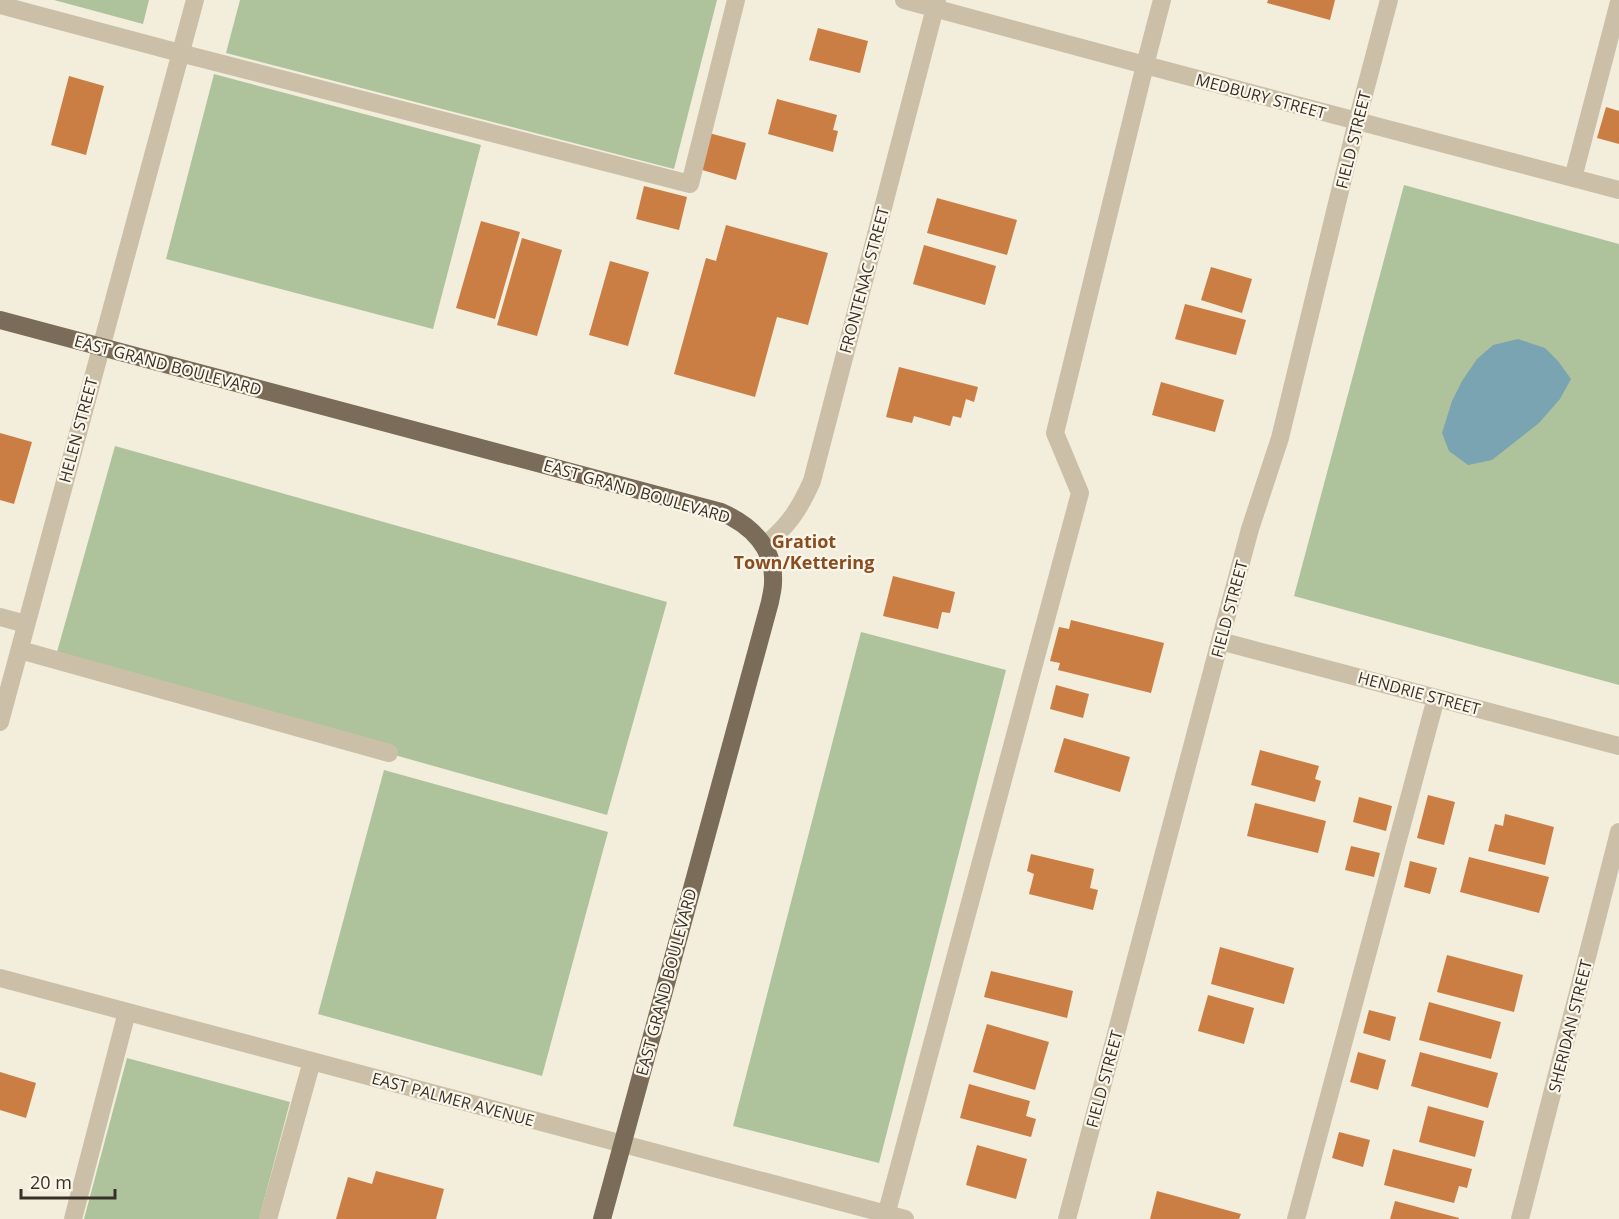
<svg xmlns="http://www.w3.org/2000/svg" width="1619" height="1219" viewBox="0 0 1619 1219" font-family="'Open Sans',sans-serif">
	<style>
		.green { fill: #aec39c }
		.water { fill: #7aa4b1 }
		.building { fill: #ca7e44 }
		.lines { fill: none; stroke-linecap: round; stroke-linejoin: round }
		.minor { stroke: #ccbfa8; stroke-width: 18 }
		.major { stroke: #7b6b59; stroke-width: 18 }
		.labels { text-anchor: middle; stroke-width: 4.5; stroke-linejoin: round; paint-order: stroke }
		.street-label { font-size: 16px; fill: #383028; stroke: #faf6e9 }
		.neighbourhood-label { font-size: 18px; font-weight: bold; fill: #8a4d1f; stroke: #faf6e9 }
	</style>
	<rect width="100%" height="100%" fill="#f3eddc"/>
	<path class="green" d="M54 0H149L143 24Z
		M240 0H717L674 169 226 53Z
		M214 74 481 145 433 329 166 259Z
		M1404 185 1619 244V685L1294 596Z
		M115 446 667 602 607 815 55 659Z
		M861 632 1006 670 879 1163 733 1126Z
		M384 770 608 832 542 1076 318 1014Z
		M127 1058 290 1102 259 1219H84Z"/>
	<path class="water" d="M1518 339 1545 348 1558 361 1571 379 1560 399 1539 423 1492 460 1468 465 1449 451 1442 433 1452 401 1462 381 1477 359 1493 345Z"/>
	<path class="building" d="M1268 0H1335L1330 20 1267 3Z
		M818 28 868 41 860 73 809 60Z
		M69 76 104 86 86 155 51 145Z
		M777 99 837 115 833 130 838 131 833 152 768 134Z
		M1606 107 1619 111V144L1597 138Z
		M709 133 746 143 736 180 699 169Z
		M644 186 687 197 679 230 636 219Z
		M937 198 1017 220 1007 255 927 233Z
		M481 221 520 232 495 319 456 308Z
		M726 225 828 253 808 325 777 317 755 397 674 374 706 258 716 261Z
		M522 238 562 250 537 336 497 325Z
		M924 245 996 266 985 305 913 284Z
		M610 261 649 272 628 346 589 335Z
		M1211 267 1252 279 1242 313 1201 300Z
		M1185 304 1246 320 1236 355 1175 339Z
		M899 367 978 387 974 402 966 399 961 418 953 416 950 426 914 416 912 423 886 417Z
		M1161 382 1224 400 1215 432 1152 415Z
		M0 433 32 442 14 504 0 500Z
		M893 576 955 592 950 613 942 612 938 629 883 616Z
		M1071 620 1164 643 1151 693 1058 670 1060 663 1050 661 1059 627 1069 629Z
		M1056 685 1089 694 1083 718 1050 709Z
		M1064 738 1130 757 1120 792 1054 772Z
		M1260 750 1319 766 1315 779 1321 781 1315 802 1251 785Z
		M1428 795 1455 802 1444 845 1417 838Z
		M1359 797 1392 806 1386 831 1353 822Z
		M1255 803 1326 821 1318 853 1247 836Z
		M1505 814 1554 827 1545 865 1488 851 1495 824 1503 826Z
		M1351 846 1380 853 1374 877 1345 870Z
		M1031 854 1094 869 1090 888 1098 890 1093 910 1029 894 1034 874 1027 871Z
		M1469 857 1549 877 1539 913 1460 892Z
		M1410 861 1437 868 1430 894 1404 887Z
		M1220 947 1294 968 1284 1004 1211 984Z
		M1447 955 1523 975 1514 1012 1437 992Z
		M991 971 1073 991 1067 1018 984 997Z
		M1208 995 1254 1008 1244 1044 1198 1031Z
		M1429 1002 1501 1022 1491 1059 1419 1040Z
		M1369 1010 1396 1017 1390 1041 1363 1033Z
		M987 1024 1049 1042 1035 1090 973 1072Z
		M1358 1052 1386 1060 1378 1090 1350 1082Z
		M1420 1052 1498 1073 1488 1108 1411 1086Z
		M0 1072 36 1083 26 1118 0 1110Z
		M969 1084 1030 1101 1026 1116 1036 1119 1031 1137 960 1118Z
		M1428 1106 1484 1121 1475 1157 1419 1142Z
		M1339 1132 1370 1140 1363 1167 1332 1158Z
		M977 1145 1027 1159 1016 1199 966 1185Z
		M1393 1149 1472 1169 1467 1188 1459 1186 1454 1203 1384 1185Z
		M376 1171 444 1189 436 1219H336L348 1177 372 1184Z
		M1157 1191 1241 1214 1239 1219H1150Z
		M1395 1201 1459 1218V1219H1390Z"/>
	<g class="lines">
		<path class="minor" d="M904 0 1145 65 1619 190
			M0 5 180 53 690 184 736 0
			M1573 178 1619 2
			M764 546C789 525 799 510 812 481L937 0
			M0 617 26 624
			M1220 641 1619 746
			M20 650 389 753
			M0 722 195 0
			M0 978 905 1219
			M73 1219 127 1012
			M268 1219 312 1061
			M885 1219 1080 493 1055 433 1145 65 1162 0
			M1067 1219 1220 641 1250 529 1280 438 1357 121 1389 0
			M1296 1219 1436 698
			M1520 1219 1619 832"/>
		<path class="major" d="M0 320 721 512C751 525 775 548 773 583 773 589 771 596 770 602L602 1219"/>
	</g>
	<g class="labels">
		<g class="street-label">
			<text transform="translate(1261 96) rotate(15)" y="6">MEDBURY STREET</text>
			<text transform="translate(1353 140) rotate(-76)" y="6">FIELD STREET</text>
			<text transform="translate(864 280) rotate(-75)" y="6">FRONTENAC STREET</text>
			<text transform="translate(168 365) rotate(15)" y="6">EAST GRAND BOULEVARD</text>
			<text transform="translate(78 430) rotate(-75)" y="6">HELEN STREET</text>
			<text transform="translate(637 491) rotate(16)" y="6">EAST GRAND BOULEVARD</text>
			<text transform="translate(1229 609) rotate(-75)" y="6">FIELD STREET</text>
			<text transform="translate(1419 693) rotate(15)" y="6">HENDRIE STREET</text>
			<text transform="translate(666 982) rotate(-75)" y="6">EAST GRAND BOULEVARD</text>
			<text transform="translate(1570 1026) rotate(-76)" y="6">SHERIDAN STREET</text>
			<text transform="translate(1104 1079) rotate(-75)" y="6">FIELD STREET</text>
			<text transform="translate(453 1099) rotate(15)" y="6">EAST PALMER AVENUE</text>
		</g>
		<g class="neighbourhood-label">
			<text x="804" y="548">Gratiot<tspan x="804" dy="21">Town/Kettering</tspan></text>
		</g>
	</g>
	<path d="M21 1189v9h94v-9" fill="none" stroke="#383028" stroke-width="3"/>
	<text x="30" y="1189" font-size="18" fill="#383028" stroke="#faf6e9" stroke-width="4.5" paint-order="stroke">20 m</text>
</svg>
